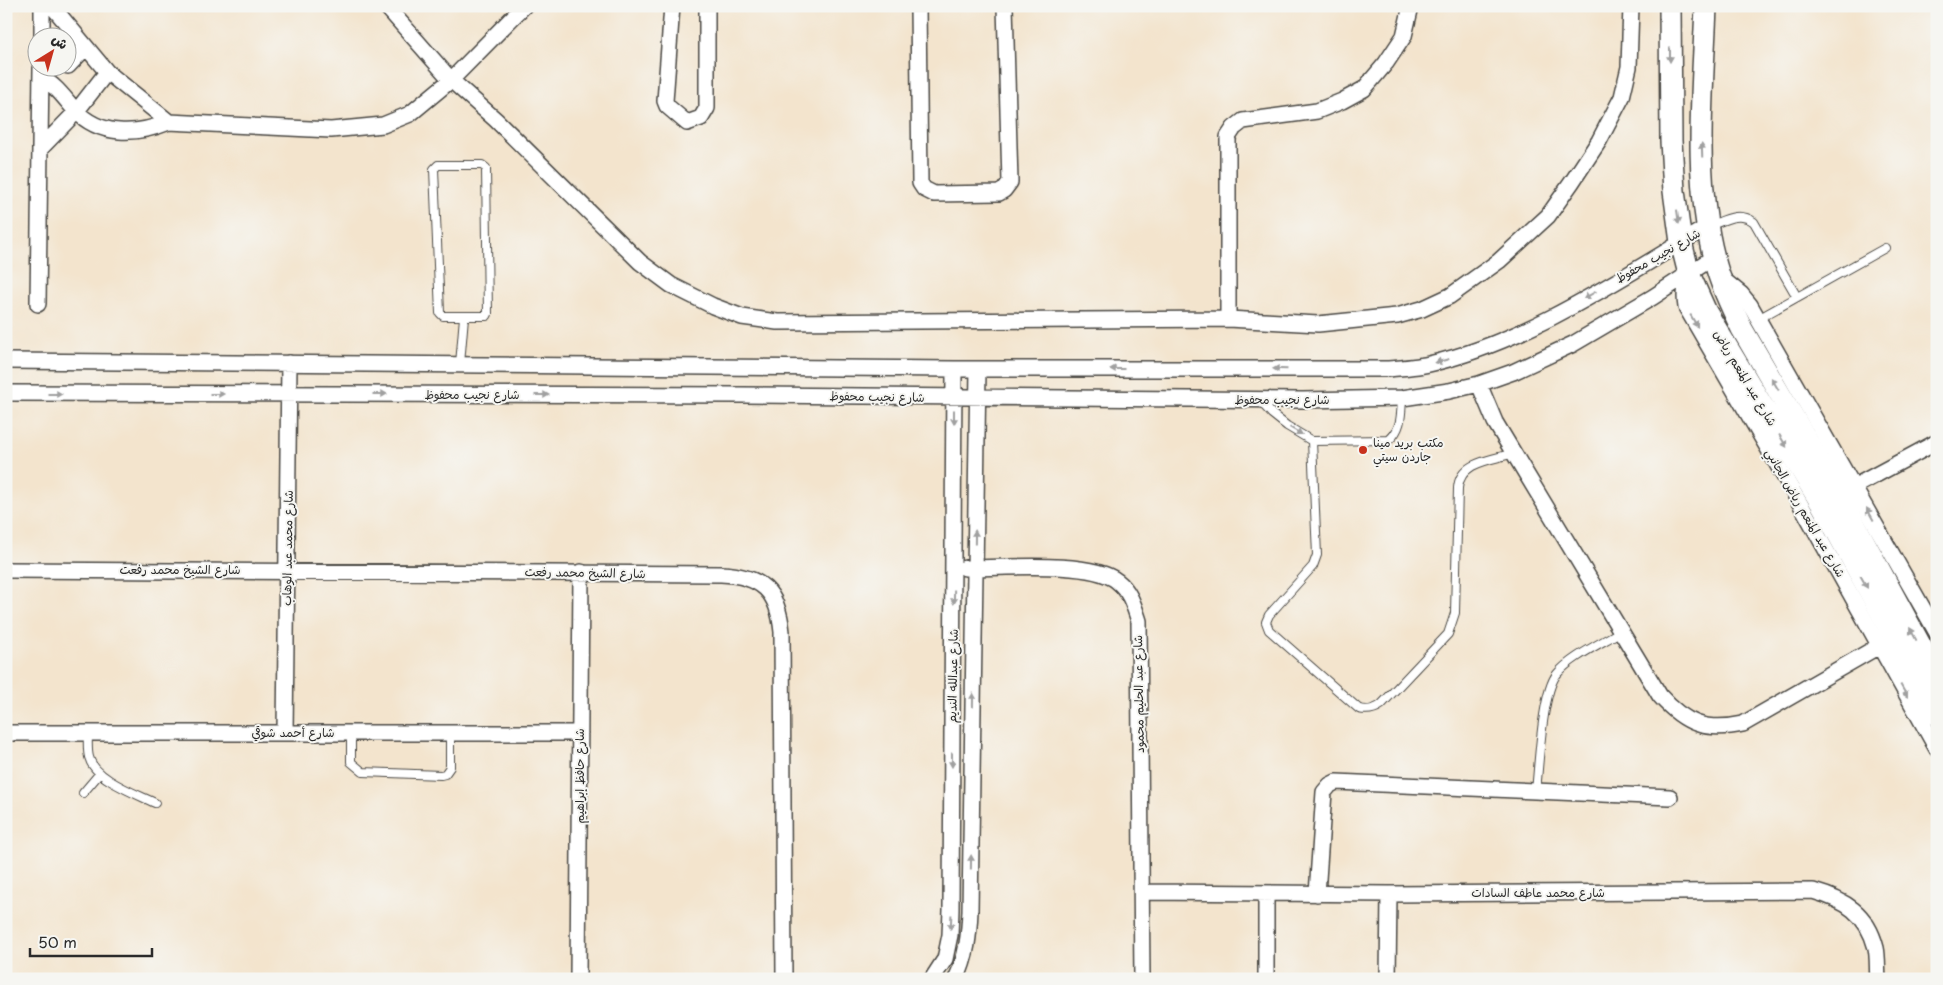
<svg xmlns="http://www.w3.org/2000/svg" width="1943" height="985" viewBox="0 0 1943 985" font-family="'Playpen Sans','Playpen Sans Arabic',sans-serif">
	<style>
		.lines { fill: none; stroke-linecap: round; stroke-linejoin: round }
		.lane-casing { stroke: #494743; stroke-width: 10 }
		.street-casing { stroke: #494743; stroke-width: 18 }
		.secondary-casing { stroke: #494743; stroke-width: 24 }
		.lane { stroke: #fff; stroke-width: 8 }
		.street { stroke: #fff; stroke-width: 15 }
		.secondary { stroke: #fff; stroke-width: 21 }
		.oneway { fill: #a0a0a0 }
		.poi-dot { fill: #c8321e; stroke: #f6f6f2; stroke-width: 2 }
		.labels { text-anchor: middle; stroke-width: 4; stroke-linejoin: round; paint-order: stroke }
		.street-label { font-size: 12px; fill: #2b2b2b; stroke: #f6f6f2 }
		.poi-label { font-size: 12px; fill: #2b2b2b; stroke: #f6f6f2; text-anchor: start }
	</style>
	<rect width="100%" height="100%" fill="#f6f6f2"/>
	<filter id="ink" filterUnits="userSpaceOnUse"><feTurbulence type="fractalNoise" baseFrequency=".02" numOctaves="2"/><feDisplacementMap in="SourceGraphic" scale="10" xChannelSelector="R" yChannelSelector="G"/><feConvolveMatrix kernelMatrix="1 2 1 2 8 2 1 2 1" color-interpolation-filters="sRGB"/></filter>
	<filter id="wash" filterUnits="userSpaceOnUse"><feTurbulence type="fractalNoise" baseFrequency=".0096" numOctaves="4" result="noise"/><feDisplacementMap in="SourceGraphic" scale="20" xChannelSelector="R" yChannelSelector="G"/><feGaussianBlur stdDeviation="1.12" result="paint"/><feColorMatrix in="noise" values="0 0 0 0 0 0 0 0 0 0 0 0 0 0 0 0 0 1.4 0 .05"/><feComposite in="paint" operator="in"/></filter>
	<g filter="url(#wash)">
		<rect width="100%" height="100%" fill="#f3e4cd"/>
	</g>
	<g filter="url(#ink)">
		<g class="lines">
			<g class="lane-casing">
				<path id="lane" d="M438 165H482L486 168 488 314 487 316H443L440 313 434 169Z
					M1709 226C1725 220 1739 211 1754 222L1797 297
					M1758 319 1885 248
					M460 364 464 317
					M1259 400 1272 414 1287 426 1312 441 1389 440C1402 429 1401 414 1402 398
					M1312 441 1317 555 1313 566 1269 615 1266 622 1269 630 1359 709C1368 711 1374 710 1381 705L1448 634 1455 613 1458 488C1460 461 1492 460 1514 453
					M88 733C88 740 87 749 89 757 94 779 137 794 155 803
					M351 733V762L363 772 441 775 445 774 450 767V733
					M1536 791C1539 764 1542 692 1557 674 1571 657 1602 643 1621 631
					M83 793 100 773"/>
			</g>
			<g class="street-casing">
				<path id="street" d="M52 6 107 72 169 122 331 130 383 125 410 114 451 80 524 6
					M386 6 451 80 496 120 640 262 671 285 713 306 742 317 777 322 1228 319 1318 324 1397 316 1422 309 1450 296 1499 261 1548 216 1572 182 1599 141 1622 97 1629 67 1631 6
					M672 6 665 101 667 106 687 123 701 118 707 108V6
					M918 6 920 183 924 189 934 194 999 193 1004 190 1010 182 1005 6
					M42 38V6
					M68 66 85 48
					M41 78C56 85 64 98 75 110 100 137 137 135 169 122
					M40 149 76 112 107 72
					M1690 276C1685 287 1684 295 1686 307L1805 512 1937 749
					M1720 277 1741 294 1750 305 1937 633
					M38 304 41 68
					M1228 319V137L1234 128 1243 121 1317 111 1342 101 1364 89 1386 63 1404 36 1411 6
					M6 361 954 369H1387C1401 368 1416 367 1429 364 1527 342 1621 278 1707 227
					M1479 384 1495 422 1660 696C1685 724 1706 732 1743 724L1879 646
					M6 393 743 395 1303 400 1402 398 1449 391 1479 384 1513 372 1573 344 1653 297 1714 257
					M1846 491 1937 442
					M965 568C1001 568 1091 560 1117 581 1130 591 1134 606 1139 621L1142 979
					M6 570 721 574C762 576 778 591 782 632L784 979
					M6 733H580
					M285 733 289 363
					M1142 892 1389 894 1813 891C1845 900 1867 913 1876 948 1878 957 1877 969 1878 979
					M1317 894 1324 792 1330 785 1336 782 1670 797
					M578 979 581 572
					M932 979 945 959 950 935 951 910 954 369
					M956 979C967 957 969 934 970 911L978 369
					M1266 979V893
					M1388 979 1389 894"/>
			</g>
			<g class="secondary-casing">
				<path id="secondary" d="M1670 6 1671 141 1674 191 1681 242 1689 274 1706 312 1821 503 1937 715
					M1706 6C1703 89 1693 177 1714 258 1720 283 1731 306 1742 329L1839 495 1937 676"/>
			</g>
			<use href="#lane" class="lane"/>
			<use href="#street" class="street"/>
			<use href="#secondary" class="secondary"/>
		</g>
		<defs><path id="oneway-solid" d="M-6-.8H1V-3.2L6.5 0L1 3.2V.8H-6Z" transform="scale(1.25)"/></defs>
		<g class="oneway">
			<use href="#oneway-solid" transform="translate(1670 55) rotate(90)"/>
			<use href="#oneway-solid" transform="translate(1702 150) rotate(-92)"/>
			<use href="#oneway-solid" transform="translate(1678 217) rotate(82)"/>
			<use href="#oneway-solid" transform="translate(1590 295) rotate(150)"/>
			<use href="#oneway-solid" transform="translate(1694 321) rotate(60)"/>
			<use href="#oneway-solid" transform="translate(1442 361) rotate(165)"/>
			<use href="#oneway-solid" transform="translate(1117 369) rotate(-180)"/>
			<use href="#oneway-solid" transform="translate(1280 369) rotate(-179)"/>
			<use href="#oneway-solid" transform="translate(1775 384) rotate(-120)"/>
			<use href="#oneway-solid" transform="translate(55 394)"/>
			<use href="#oneway-solid" transform="translate(217 394)"/>
			<use href="#oneway-solid" transform="translate(380 394)"/>
			<use href="#oneway-solid" transform="translate(542 395)"/>
			<use href="#oneway-solid" transform="translate(954 417) rotate(90)"/>
			<use href="#oneway-solid" transform="translate(1296 431) rotate(30)"/>
			<use href="#oneway-solid" transform="translate(1783 441) rotate(59)"/>
			<use href="#oneway-solid" transform="translate(1870 514) rotate(-119)"/>
			<use href="#oneway-solid" transform="translate(975 537) rotate(-89)"/>
			<use href="#oneway-solid" transform="translate(1864 582) rotate(61)"/>
			<use href="#oneway-solid" transform="translate(954 597) rotate(91)"/>
			<use href="#oneway-solid" transform="translate(1913 634) rotate(-118)"/>
			<use href="#oneway-solid" transform="translate(1904 691) rotate(61)"/>
			<use href="#oneway-solid" transform="translate(973 700) rotate(-89)"/>
			<use href="#oneway-solid" transform="translate(952 760) rotate(90)"/>
			<use href="#oneway-solid" transform="translate(971 862) rotate(-89)"/>
			<use href="#oneway-solid" transform="translate(951 922) rotate(93)"/>
		</g>
	</g>
	<circle class="poi-dot" cx="1363" cy="450" r="5"/>
	<g class="labels">
		<g class="street-label">
			<text transform="translate(1658 256) rotate(-30)" y="4">شارع نجيب محفوظ</text>
			<text transform="translate(1745 378) rotate(59)" y="4">شارع عبد المنعم رياض</text>
			<text x="472" y="399">شارع نجيب محفوظ</text>
			<text transform="translate(877 397) rotate(1)" y="4">شارع نجيب محفوظ</text>
			<text x="1282" y="404">شارع نجيب محفوظ</text>
			<text transform="translate(1805 513) rotate(60)" y="4">شارع عبد المنعم رياض الجانبي</text>
			<text transform="translate(288 548) rotate(-89)" y="4">شارع محمد عبد الوهاب</text>
			<text x="180" y="574">شارع الشيخ محمد رفعت</text>
			<text transform="translate(585 573) rotate(1)" y="4">شارع الشيخ محمد رفعت</text>
			<text transform="translate(953 676) rotate(-89)" y="4">شارع عبدالله النديم</text>
			<text transform="translate(1139 694) rotate(-91)" y="4">شارع عبد الحليم محمود</text>
			<text x="293" y="737">شارع أحمد شوقي</text>
			<text transform="translate(580 776) rotate(-90)" y="4">شارع حافظ إبراهيم</text>
			<text x="1538" y="897">شارع محمد عاطف السادات</text>
		</g>
		<g class="poi-label">
			<text x="1373" y="447">مكتب بريد مينا<tspan x="1373" dy="14">جاردن سيتي</tspan></text>
		</g>
	</g>
	<rect width="1943" height="985" fill="none" stroke="#f6f6f2" stroke-width="25"/>
	<g transform="translate(52 52) rotate(37)"><circle r="24" fill="#f6f6f2" stroke="#a5a5a2"/>
	<path d="M0-4L9 19L0 12L-9 19Z" fill="#c8321e"/>
	<text y="-8" font-size="14" font-weight="bold" text-anchor="middle" fill="#2b2b2b">ش</text>
	</g>
	<path d="M30 948v8h122v-8" fill="none" stroke="#2b2b2b" stroke-width="2.5"/>
	<text x="38" y="948" font-size="15" fill="#2b2b2b" stroke="#f6f6f2" stroke-width="4" paint-order="stroke">50 m</text>
</svg>
